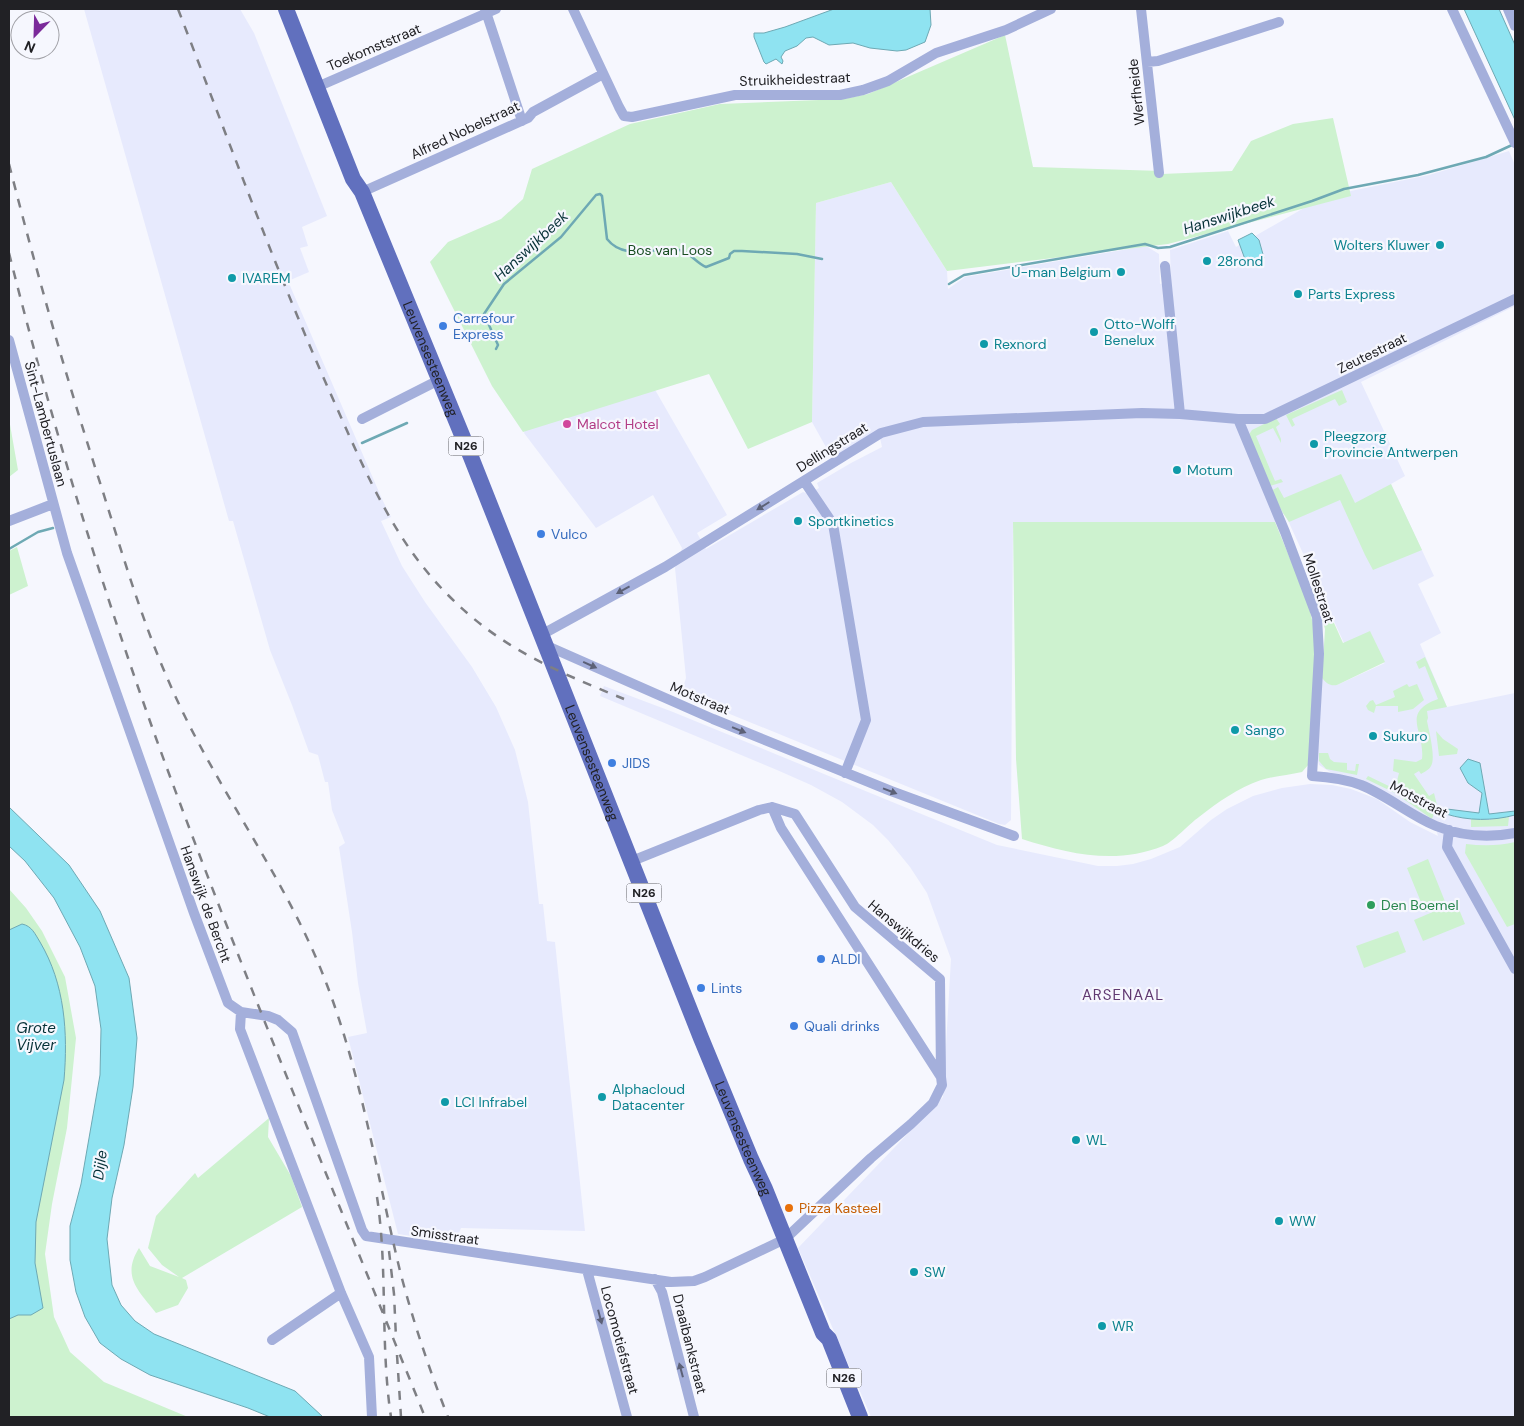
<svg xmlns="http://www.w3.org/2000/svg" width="1524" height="1426" viewBox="0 0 1524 1426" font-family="'DM Sans',sans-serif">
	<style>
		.built { fill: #e7eafd }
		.green { fill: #cdf2cf }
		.water { fill: #8fe3f1; stroke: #6ea9b4 }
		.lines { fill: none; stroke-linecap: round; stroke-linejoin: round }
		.stream { stroke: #6ea9b4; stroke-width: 2.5 }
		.street { stroke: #a4afdb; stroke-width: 10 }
		.primary { stroke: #6170be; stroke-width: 16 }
		.rail { stroke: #7e7f84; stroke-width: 2.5; stroke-dasharray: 9 9; stroke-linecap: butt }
		.oneway { fill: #5c6177 }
		.culture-dot { fill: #0f9aa8; stroke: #f6f7fe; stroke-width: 2 }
		.shop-dot { fill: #3f7fe0; stroke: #f6f7fe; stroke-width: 2 }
		.hotel-dot { fill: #d1479c; stroke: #f6f7fe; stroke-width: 2 }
		.leisure-dot { fill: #2e9e5b; stroke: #f6f7fe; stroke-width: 2 }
		.food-dot { fill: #e8710a; stroke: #f6f7fe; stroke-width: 2 }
		.labels { text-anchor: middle; stroke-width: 4.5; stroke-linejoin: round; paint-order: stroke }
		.shield { fill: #f6f7fe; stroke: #616166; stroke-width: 1 }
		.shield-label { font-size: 12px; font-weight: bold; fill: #212125 }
		.street-label { font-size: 14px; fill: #212125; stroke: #f6f7fe }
		.culture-label { font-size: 14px; fill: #0d838f; stroke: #f6f7fe; text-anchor: start }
		.park-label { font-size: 14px; fill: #174c20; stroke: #f6f7fe }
		.shop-label { font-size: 14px; fill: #366cbe; stroke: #f6f7fe; text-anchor: start }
		.hotel-label { font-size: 14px; fill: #b23c85; stroke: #f6f7fe; text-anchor: start }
		.leisure-label { font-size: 14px; fill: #27864d; stroke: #f6f7fe; text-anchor: start }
		.food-label { font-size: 14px; fill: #c56008; stroke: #f6f7fe; text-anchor: start }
		.water-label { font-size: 15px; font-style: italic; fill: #063137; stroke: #f6f7fe }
		.neighbourhood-label { font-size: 15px; letter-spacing: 1px; fill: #613a72; stroke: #f6f7fe }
	</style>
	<rect width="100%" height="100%" fill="#f6f7fe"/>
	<path class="built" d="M84 9H240L254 33 327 216 302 227 308 246 300 248 309 272 288 281 382 499 391 517 381 521 402 566 425 602 472 667 496 707 515 750 528 802 539 904H543L547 941 555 942 585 1231 461 1228 455 1243 398 1234 348 1037 367 1033 358 983 352 932 339 847 345 843 332 810 328 782H325L318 755 309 752 292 705 270 650 233 521H229Z
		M1509 151 1515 165V306L1361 382 1405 476 1391 484 1434 576 1418 584 1441 633 1420 644 1447 707 1515 693V1417H871L798 1248 943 1097 951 959 927 893 910 867 888 840 873 825 842 802 811 785 777 770 600 696 604 686 673 712 997 845 1098 866H1117L1133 864 1151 859 1180 847 1211 820 1227 809 1253 796 1282 788 1310 784 1332 785 1351 789 1377 799 1410 822 1438 836 1434 821 1335 775 1319 765 1317 756 1322 678 1337 685 1385 663 1344 643 1285 514H1282L1275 522H1013L1011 820 1005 825 999 824 681 694 686 678 675 568 682 548 653 495 596 528 524 433 545 389 650 381 727 515 697 533 706 549 803 492 808 494 819 488 817 483 851 463 882 447 879 433 832 458 812 422 816 203 891 182 947 271 948 289 965 277 1146 246 1159 254 1160 284 1171 282 1170 250 1228 231 1236 247 1311 204 1336 194 1429 175Z"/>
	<path class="green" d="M1005 35 1033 167 1162 171V174L1232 171 1251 141 1293 124 1333 118 1351 196 1168 244 947 271 891 182 816 203 812 422 748 449 709 374 523 432 492 386 430 262 448 242 501 219 523 199 532 169 630 124 720 104 844 99 868 94Z
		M1342 390 1347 402 1339 406 1335 399 1292 419 1295 425 1292 427 1286 415Z
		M1276 418 1280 424 1276 427 1281 439V443L1273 428 1256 436 1275 481 1281 479 1283 482 1270 486 1248 436 1252 430Z
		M9 419 18 470 9 477Z
		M1341 474 1355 503 1391 484 1422 550 1373 570 1365 555 1340 500 1289 522 1283 513 1271 491 1278 487 1284 498Z
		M1013 522H1275L1307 600 1314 627 1316 649 1309 764 1302 772C1289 775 1274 776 1261 780 1238 788 1218 802 1199 817 1189 824 1173 842 1163 846 1116 865 1069 854 1022 839L1016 759Z
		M17 547 28 586 9 595V551Z
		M1317 585 1343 643 1370 631 1385 662 1337 685C1330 686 1327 684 1322 678L1325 629 1320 612 1312 588Z
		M1425 657 1447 707 1427 711 1428 718 1427 721C1429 731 1436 758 1431 766 1429 770 1424 772 1421 774L1419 771 1414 774 1429 796 1434 793 1437 805 1432 819 1395 793 1366 779 1368 776 1395 789 1399 773 1393 771 1394 759 1416 762 1422 759C1425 731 1400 713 1438 699L1425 666 1419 669 1416 662Z
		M1407 684 1409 687 1417 684 1424 700 1413 709 1398 712V706H1376L1374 713 1368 710 1366 706 1370 701 1373 700 1376 705 1395 697 1393 691Z
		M1436 731 1443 739 1458 749 1457 754 1439 756Z
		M1319 753H1328L1330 759 1334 762 1347 763V770L1355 771 1356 764H1359L1357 775 1326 769 1319 761Z
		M1509 817 1508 826 1471 827V819L1488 820Z
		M1515 842V924L1507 927 1465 853 1466 844C1482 846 1499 846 1515 842Z
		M1428 859 1446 904 1425 912 1407 868Z
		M9 889 26 908 42 931 65 977 76 1038 67 1128 52 1204 45 1254 54 1317 70 1352 104 1382 188 1417H9Z
		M1456 902 1465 924 1423 941 1414 920Z
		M1398 931 1406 952 1364 968 1356 946Z
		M269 1118 268 1137 291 1176 302 1207 182 1278 186 1280 188 1288 178 1305 156 1313C139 1291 121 1277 139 1248L150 1266 179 1277 162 1265 148 1248 156 1216 195 1173 198 1178Z"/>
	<path class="water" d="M834 9H930L931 25 925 42 906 50 897 51 870 48 853 43 829 45 813 37 806 38 797 46 785 51 781 57 783 61 782 64 776 59 766 64 764 62 754 37V33H764L785 27Z
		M1464 9H1499L1515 45V120Z
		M1252 233 1259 240 1264 258 1259 264 1249 265 1246 262 1238 240Z
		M1468 759 1480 763 1489 814 1515 811V815C1493 821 1468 821 1446 814L1447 809 1479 813 1482 793 1468 783 1460 768Z
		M9 807 69 865 100 911 129 978 137 1038 133 1087 124 1145 112 1198 107 1239 112 1285 121 1305 135 1321 154 1334 295 1391 323 1417H270L248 1408 150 1375 121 1359 100 1343 85 1317 76 1292 70 1260V1226L81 1184 100 1075 101 1029 95 986 80 947 54 898 25 861 9 846Z
		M22 924C32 926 35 934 40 942 65 984 68 1033 64 1080L36 1222 35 1263 43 1308 31 1315H18L9 1319V930Z"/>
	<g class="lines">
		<path class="stream" d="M949 284 964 275 1145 244 1158 248 1170 247 1312 201 1344 189 1418 175 1486 157 1512 145
			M496 349 498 345 484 314 504 284 561 237 596 195 600 194 602 196 607 239C625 262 656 246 679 250 690 252 696 263 706 267L729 258 730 254 734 251H742L797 254 822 259
			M362 443 407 423
			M9 549 38 532 53 528"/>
		<path class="street" d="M485 9 522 121
			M573 9 619 107 624 116 632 117 735 95H840L863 90 888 81 936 53 1006 30 1051 9
			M1141 9 1159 173
			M1452 9 1515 143
			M1508 9 1515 26
			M1147 62 1158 61 1279 22
			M317 87 496 9
			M362 192 528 118 533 112 603 74
			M1165 266 1180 414
			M9 340 67 553 194 913 228 1003 241 1012 268 1016 278 1020 292 1032 362 1230 366 1236 671 1282 694 1281 705 1277 785 1239 871 1158 911 1124 933 1103 942 1085 941 1077
			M362 419 439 380
			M1238 419 1285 532 1317 617 1319 654 1312 776C1329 777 1345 779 1361 785 1388 796 1410 815 1436 826 1461 836 1489 838 1515 833
			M804 481 833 524 866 720 845 773
			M9 521 53 504
			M541 635 665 567 881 433 923 422 1142 413 1180 414 1238 419H1265L1515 299
			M545 645 713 719 891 791 1014 836
			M1449 830 1447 847 1515 969
			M632 861 759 810 772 807 781 828 941 1077 940 979 855 907 795 814 772 807
			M241 1012 240 1029 341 1293 369 1357 372 1417
			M587 1270 627 1417
			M655 1279 662 1292 694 1417
			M272 1340 341 1293"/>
		<path class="primary" id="s1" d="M286 9 353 179 362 192 471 457 701 1038 751 1159 765 1189 823 1333 829 1339 860 1417"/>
		<path class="rail" d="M178 9C227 136 273 263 328 388 361 461 390 537 448 595 500 648 556 671 624 699
			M9 164C37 274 68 384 103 492 123 556 142 621 169 682 214 787 287 878 327 985 362 1077 377 1176 400 1271 413 1321 429 1369 448 1417
			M9 253C51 421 102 589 161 752 243 976 336 1196 425 1417
			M377 1197C388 1270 380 1344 391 1417
			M389 1251 394 1294 396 1338
			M397 1355 401 1417"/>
	</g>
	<defs><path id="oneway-solid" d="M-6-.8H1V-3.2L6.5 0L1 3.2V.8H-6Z" transform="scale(1.25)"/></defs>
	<g class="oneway">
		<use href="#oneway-solid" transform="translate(763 506) rotate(148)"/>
		<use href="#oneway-solid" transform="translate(623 590) rotate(151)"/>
		<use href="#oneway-solid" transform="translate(590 665) rotate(24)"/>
		<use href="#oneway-solid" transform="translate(739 730) rotate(22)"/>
		<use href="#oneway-solid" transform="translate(890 791) rotate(21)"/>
		<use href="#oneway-solid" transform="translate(600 1317) rotate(75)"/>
		<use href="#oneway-solid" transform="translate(681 1370) rotate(-105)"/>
	</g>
	<g class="culture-dot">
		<circle cx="1440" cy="245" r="5"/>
		<circle cx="1207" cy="261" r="5"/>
		<circle cx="1121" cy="272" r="5"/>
		<circle cx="232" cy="278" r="5"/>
		<circle cx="1298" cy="294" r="5"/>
		<circle cx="1094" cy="332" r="5"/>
		<circle cx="984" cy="344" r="5"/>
		<circle cx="1314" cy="444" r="5"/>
		<circle cx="1177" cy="470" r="5"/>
		<circle cx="798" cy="521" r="5"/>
		<circle cx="1235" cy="730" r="5"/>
		<circle cx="1373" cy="736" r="5"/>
		<circle cx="602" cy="1097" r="5"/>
		<circle cx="445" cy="1102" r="5"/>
		<circle cx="1076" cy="1140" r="5"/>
		<circle cx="1279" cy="1221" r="5"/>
		<circle cx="914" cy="1272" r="5"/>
		<circle cx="1102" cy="1326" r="5"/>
	</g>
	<g class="shop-dot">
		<circle cx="443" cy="326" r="5"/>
		<circle cx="541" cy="534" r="5"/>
		<circle cx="612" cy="763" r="5"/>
		<circle cx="821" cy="959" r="5"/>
		<circle cx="701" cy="988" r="5"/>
		<circle cx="794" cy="1026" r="5"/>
	</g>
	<circle class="hotel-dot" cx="567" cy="424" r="5"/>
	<circle class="leisure-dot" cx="1371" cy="905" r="5"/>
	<circle class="food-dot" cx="789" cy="1208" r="5"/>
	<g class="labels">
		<g class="shield">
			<rect x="448.5" y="436.5" width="35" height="19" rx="4"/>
			<rect x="626.5" y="883.5" width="35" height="19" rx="4"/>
			<rect x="826.5" y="1368.5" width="35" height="19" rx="4"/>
		</g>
		<g class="shield-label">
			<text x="466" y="450">N26</text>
			<text x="644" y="897">N26</text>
			<text x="844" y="1382">N26</text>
		</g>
		<g class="street-label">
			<text transform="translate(374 47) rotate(-23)" y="5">Toekomststraat</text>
			<text transform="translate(795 79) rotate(-2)" y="5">Struikheidestraat</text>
			<text transform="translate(1136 92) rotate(-96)" y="5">Werfheide</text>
			<text transform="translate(465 130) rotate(-25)" y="5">Alfred Nobelstraat</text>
			<text transform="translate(1372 353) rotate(-26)" y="5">Zeutestraat</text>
			<text dy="5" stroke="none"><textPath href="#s1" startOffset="379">Leuvensesteenweg</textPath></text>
			<text transform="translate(46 424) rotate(75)" y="5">Sint-Lambertuslaan</text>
			<text transform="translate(832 447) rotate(-32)" y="5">Dellingstraat</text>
			<text transform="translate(1319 588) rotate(72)" y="5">Mollestraat</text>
			<text transform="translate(700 698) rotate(23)" y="5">Motstraat</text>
			<text dy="5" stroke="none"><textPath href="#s1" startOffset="814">Leuvensesteenweg</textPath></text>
			<text transform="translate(1419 799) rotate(28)" y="5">Motstraat</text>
			<text transform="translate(206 904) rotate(70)" y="5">Hanswijk de Bercht</text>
			<text transform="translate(904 931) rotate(40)" y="5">Hanswijkdries</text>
			<text dy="5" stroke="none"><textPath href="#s1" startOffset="1219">Leuvensesteenweg</textPath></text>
			<text transform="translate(445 1235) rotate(8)" y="5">Smisstraat</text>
			<text transform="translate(620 1340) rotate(75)" y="5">Locomotiefstraat</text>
			<text transform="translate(690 1344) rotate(76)" y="5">Draaibankstraat</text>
		</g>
		<g class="culture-label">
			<text x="1430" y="250" text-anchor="end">Wolters Kluwer</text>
			<text x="1217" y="266">28rond</text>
			<text x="1111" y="277" text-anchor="end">U-man Belgium</text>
			<text x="242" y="283">IVAREM</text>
			<text x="1308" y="299">Parts Express</text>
			<text x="1104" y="329">Otto-Wolff<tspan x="1104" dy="16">Benelux</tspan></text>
			<text x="994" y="349">Rexnord</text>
			<text x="1324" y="441">Pleegzorg<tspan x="1324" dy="16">Provincie Antwerpen</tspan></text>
			<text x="1187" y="475">Motum</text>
			<text x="808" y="526">Sportkinetics</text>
			<text x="1245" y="735">Sango</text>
			<text x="1383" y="741">Sukuro</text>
			<text x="612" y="1094">Alphacloud<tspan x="612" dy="16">Datacenter</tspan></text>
			<text x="455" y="1107">LCI Infrabel</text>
			<text x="1086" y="1145">WL</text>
			<text x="1289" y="1226">WW</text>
			<text x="924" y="1277">SW</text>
			<text x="1112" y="1331">WR</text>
		</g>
		<g class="park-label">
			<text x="670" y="255">Bos van Loos</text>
		</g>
		<g class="shop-label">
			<text x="453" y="323">Carrefour<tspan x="453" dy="16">Express</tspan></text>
			<text x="551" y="539">Vulco</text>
			<text x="622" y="768">JIDS</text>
			<text x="831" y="964">ALDI</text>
			<text x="711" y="993">Lints</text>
			<text x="804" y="1031">Quali drinks</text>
		</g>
		<g class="hotel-label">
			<text x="577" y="429">Malcot Hotel</text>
		</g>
		<g class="leisure-label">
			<text x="1381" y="910">Den Boemel</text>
		</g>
		<g class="food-label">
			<text x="799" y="1213">Pizza Kasteel</text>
		</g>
		<g class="water-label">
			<text transform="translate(1229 215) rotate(-18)" y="5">Hanswijkbeek</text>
			<text transform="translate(531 246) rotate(-43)" y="5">Hanswijkbeek</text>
			<text x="36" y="1033">Grote<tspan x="36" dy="17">Vijver</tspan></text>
			<text transform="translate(100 1165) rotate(-82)" y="5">Dijle</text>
		</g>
		<g class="neighbourhood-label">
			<text x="1123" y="1000">ARSENAAL</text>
		</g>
	</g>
	<rect width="1524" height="1426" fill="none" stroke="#212125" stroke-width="20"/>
	<g transform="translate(35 35) rotate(203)"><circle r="24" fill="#f6f7fe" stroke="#a1a1a7"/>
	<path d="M0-4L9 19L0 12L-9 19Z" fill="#7b2a9a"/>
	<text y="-8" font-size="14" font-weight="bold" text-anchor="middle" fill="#212125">N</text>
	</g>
</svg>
